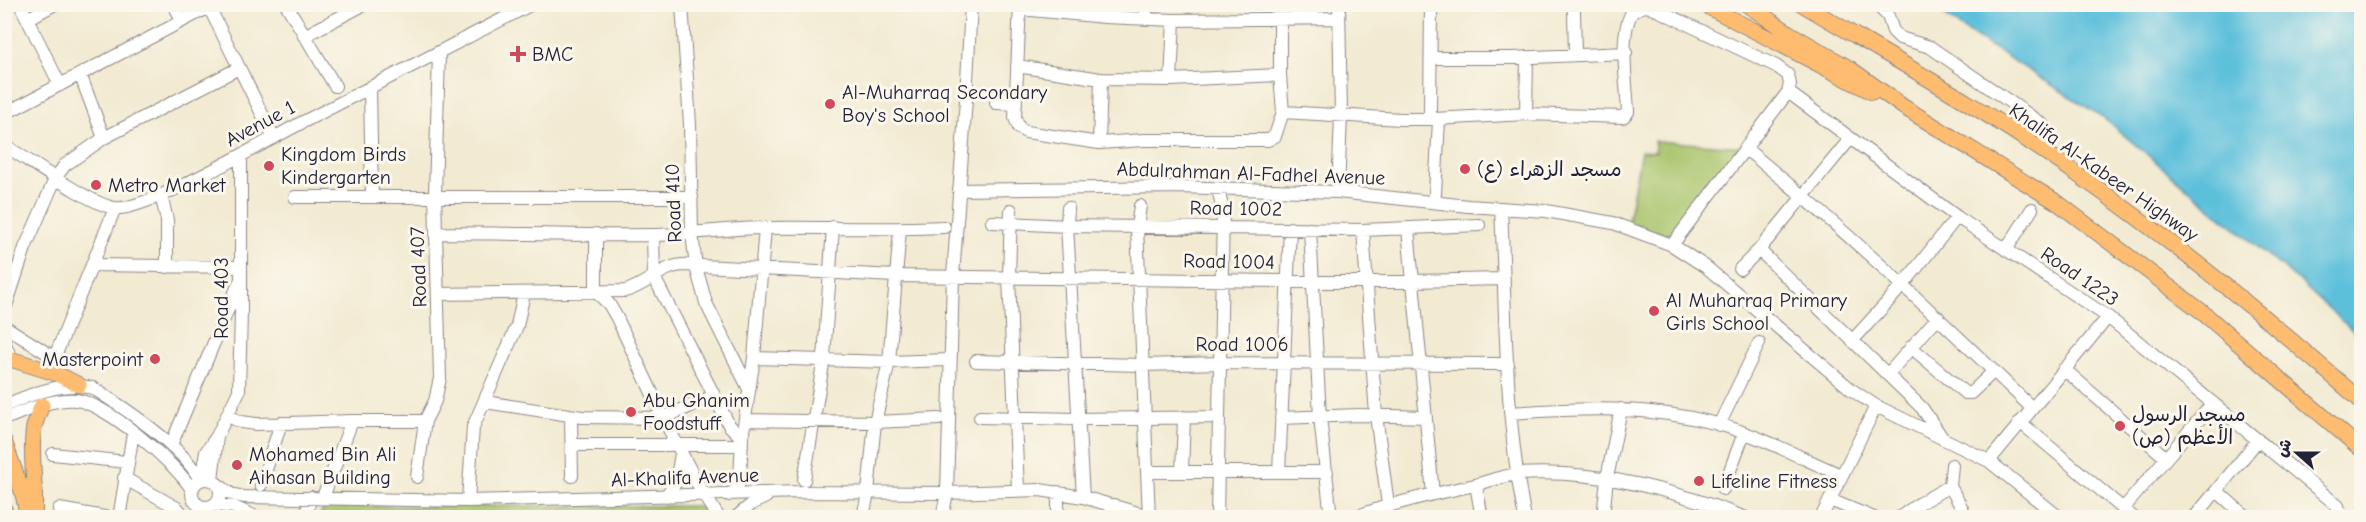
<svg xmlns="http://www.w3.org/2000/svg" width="2366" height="522" viewBox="0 0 2366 522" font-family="'Comic Neue','Playpen Sans Arabic',sans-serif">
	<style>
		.green { fill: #a8c46b; stroke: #657353; stroke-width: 1.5 }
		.water { fill: #5dc0db; stroke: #40718b; stroke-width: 1.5 }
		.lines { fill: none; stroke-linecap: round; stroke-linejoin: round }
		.minor-casing { stroke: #8a8686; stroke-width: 14 }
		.major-casing { stroke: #8a8686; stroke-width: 17 }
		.minor { stroke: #fff; stroke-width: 12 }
		.major { stroke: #febc70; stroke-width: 15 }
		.poi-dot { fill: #d1495b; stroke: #fbf7ec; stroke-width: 2 }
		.labels { text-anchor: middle; stroke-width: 6; stroke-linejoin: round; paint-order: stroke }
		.poi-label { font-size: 20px; fill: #22223b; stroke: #fbf7ec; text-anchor: start }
		.street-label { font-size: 20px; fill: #22223b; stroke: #fbf7ec }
	</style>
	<rect width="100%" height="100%" fill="#fbf7ec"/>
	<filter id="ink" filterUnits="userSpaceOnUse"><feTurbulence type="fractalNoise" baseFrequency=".0167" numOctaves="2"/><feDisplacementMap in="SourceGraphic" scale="12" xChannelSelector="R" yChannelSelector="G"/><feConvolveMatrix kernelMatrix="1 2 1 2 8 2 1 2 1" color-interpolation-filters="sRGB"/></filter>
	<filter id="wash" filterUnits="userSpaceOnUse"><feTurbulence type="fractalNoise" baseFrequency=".008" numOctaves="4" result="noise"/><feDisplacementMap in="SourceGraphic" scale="24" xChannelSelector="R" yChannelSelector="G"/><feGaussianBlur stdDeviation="1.35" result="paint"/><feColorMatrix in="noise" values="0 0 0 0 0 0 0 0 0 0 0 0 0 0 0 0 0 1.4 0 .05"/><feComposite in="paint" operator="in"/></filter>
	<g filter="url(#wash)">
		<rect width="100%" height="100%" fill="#f2ead1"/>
		<path class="green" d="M1654 141 1743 147 1673 234 1667 236 1628 221 1641 151 1656 152Z
			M326 506H694L709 510 714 518H317Z"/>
		<path class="water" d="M1932 5H2361V338L2302 284 2101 116 1963 29Z"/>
	</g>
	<g filter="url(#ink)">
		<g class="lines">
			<g class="minor-casing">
				<path id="minor" d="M20 4 60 85
					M174 4 182 21
					M286 4 335 86
					M682 4 690 124 692 233 696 267 706 303 749 389
					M1020 4 1015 118 1019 128 1026 132 1099 143 1144 140H1268L1275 136 1283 112 1280 75V19
					M1431 4 1430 114 1434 119 1526 114 1623 117 1628 112C1627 86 1618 32 1633 11L1644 6 1651 7 1776 66 1788 75 1790 84 1788 92 1672 245
					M1571 4 1574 11 1575 55
					M1876 4 1888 16 1893 31 1900 38 1930 47 2042 124 2046 141 2042 151
					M209 7 274 138
					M1020 9 1105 17 1174 20 1339 18
					M29 18 55 4
					M1146 19V4
					M304 36 365 4
					M1432 58H1513L1626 53
					M1017 66 1101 79 1171 80 1280 75
					M80 74 104 138
					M1171 80 1174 20
					M370 87 372 196
					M1788 92 1957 217 2108 317 2338 506 2341 518
					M996 103 1016 104
					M1283 112 1401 119H1434
					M4 114 215 4
					M1526 114 1527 57
					M1099 143 1101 79
					M4 145C29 160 91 205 115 208 146 212 271 138 305 121 380 82 457 43 532 4
					M1746 149C1846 230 1939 318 2032 408
					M959 190 1178 187 1338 192 1468 206 1546 211 1613 223 1672 245 1706 267 1852 390 1876 406 1989 461 2060 518
					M1338 192 1341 116 1339 4
					M1435 194 1439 120
					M161 195 167 220V267
					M295 197H692
					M1140 206 1137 227 1149 518
					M1068 208 1067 226 1083 497
					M1501 208C1506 312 1504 416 1525 518
					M1011 210 1009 277 1018 490
					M992 222 1067 226 1363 230 1479 225
					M1310 229 1320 417 1331 518
					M1408 229 1433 494
					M1363 230 1376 415 1388 505
					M436 233C508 233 580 236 651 235 689 235 727 228 765 228 825 227 884 230 944 227
					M596 234V292L609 304 617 318 669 429 696 481 719 518
					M653 235 654 277 729 425 742 438
					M1759 250 1922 408 1943 439
					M2006 250 2032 209
					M94 265 240 267
					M1740 269 1759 250 1850 139
					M438 294 625 291C646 286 660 267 682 265L895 276 1367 282 1504 279
					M4 312 25 248 56 177 65 165 104 138 239 68
					M4 326 50 355 56 354 115 208
					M4 341 11 359
					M1852 341 1903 285 1957 217
					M1911 347 1965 393H1971L1994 371
					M754 358 889 362 949 360
					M976 361 1142 365 1220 363 1508 364
					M2064 369 2166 458
					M1888 374 1938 317
					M485 402 582 417 663 418 714 396
					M4 406C31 394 63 381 93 388 124 408 184 447 200 480
					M1510 413C1582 408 1647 405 1718 424 1760 436 1801 458 1841 475
					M228 416 241 422 256 424 352 421H425
					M571 416 572 476
					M980 417 1077 419 1219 417
					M1281 418 1359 415 1426 417
					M4 419C26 411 52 398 76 400 105 403 177 464 192 490
					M745 420 875 422 939 419
					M2020 422 2134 518
					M1719 425 1759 343
					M171 445 239 283
					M572 445H742
					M53 454 126 462
					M1989 461 2108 317
					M1952 465 1950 486 1967 518
					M1148 472H1327
					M1182 472 1184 417
					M1279 472 1290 228
					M417 477 425 421 435 401 440 378 435 195 439 53
					M124 478 177 508 180 511 181 518
					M192 493a14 14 0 1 1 28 0a14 14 0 1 1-28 0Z
					M201 479 206 452 217 436 239 391 241 312V156
					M212 480 217 436
					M804 480 824 358 833 227
					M216 483 231 494 244 497 468 501 803 492 947 493 1040 490 1083 497 1155 518
					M261 485 281 423
					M1476 485 1482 518
					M1723 489 1744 433
					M2217 491 2247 518
					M729 495 737 489 740 479 742 438 754 358 765 228
					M666 496 676 482 681 454
					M323 497 352 421
					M1830 500 1874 518
					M468 501 473 427 517 326 524 293
					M215 505 234 507 258 518
					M59 509 110 518
					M2123 509 2213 403
					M119 518 133 433
					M305 518 311 497
					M735 518 753 503 766 497
					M863 518 868 492 875 422 889 362 900 229
					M942 518 947 493 953 276 966 100 971 4
					M1058 518V492
					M1114 518V505
					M1217 518 1223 212 1218 188
					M1352 518C1392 503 1433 494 1475 485 1489 481 1505 475 1519 474 1596 469 1675 490 1746 518
					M1603 518 1607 478 1621 409
					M1821 518 1876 406
					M1899 518 1920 503 1950 486
					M2194 518 2258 440"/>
			</g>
			<g class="major-casing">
				<path id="major" d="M1703 4 1872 92
					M1746 4 1789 33 1849 68 1902 106 2058 203 2201 311 2362 450
					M1802 4C1894 59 1989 112 2077 174 2177 244 2271 321 2362 402
					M4 357 55 373 79 385
					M4 441 23 494 28 518
					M4 509 7 518
					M34 518C37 489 29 453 34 427 36 420 39 412 42 405"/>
			</g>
			<use href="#minor" class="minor"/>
			<use href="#major" class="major"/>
		</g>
	</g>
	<g class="poi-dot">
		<path d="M515 45h6v6h6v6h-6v6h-6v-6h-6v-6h6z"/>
		<circle cx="830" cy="104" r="6"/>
		<circle cx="269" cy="166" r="6"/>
		<circle cx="1465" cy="169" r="6"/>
		<circle cx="96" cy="185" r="6"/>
		<circle cx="1654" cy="311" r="6"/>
		<circle cx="155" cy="359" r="6"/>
		<circle cx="631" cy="412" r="6"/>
		<circle cx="2120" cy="426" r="6"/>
		<circle cx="237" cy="465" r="6"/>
		<circle cx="1699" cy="481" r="6"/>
	</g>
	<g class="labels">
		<g class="poi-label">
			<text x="532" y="61">BMC</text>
			<text x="842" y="99">Al-Muharraq Secondary<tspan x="842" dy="23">Boy's School</tspan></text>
			<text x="281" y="161">Kingdom Birds<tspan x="281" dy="23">Kindergarten</tspan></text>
			<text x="1477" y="176">مسجد الزهراء (ع)</text>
			<text x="108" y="192">Metro Market</text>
			<text x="1666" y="307">Al Muharraq Primary<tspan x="1666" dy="23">Girls School</tspan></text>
			<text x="143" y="366" text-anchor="end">Masterpoint</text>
			<text x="643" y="407">Abu Ghanim<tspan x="643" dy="23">Foodstuff</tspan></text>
			<text x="2132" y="421">مسجد الرسول<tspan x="2132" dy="23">الأعظم (ص)</tspan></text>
			<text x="249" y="461">Mohamed Bin Ali<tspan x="249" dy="23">Aihasan Building</tspan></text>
			<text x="1711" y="488">Lifeline Fitness</text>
		</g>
		<g class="street-label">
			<text transform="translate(260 123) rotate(-28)" y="7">Avenue 1</text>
			<text transform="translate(2104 172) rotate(35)" y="7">Khalifa Al-Kabeer Highway</text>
			<text transform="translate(1251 173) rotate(2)" y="7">Abdulrahman Al-Fadhel Avenue</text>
			<text transform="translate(673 203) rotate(-92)" y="7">Road 410</text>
			<text transform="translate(1236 208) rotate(1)" y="7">Road 1002</text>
			<text transform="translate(1229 261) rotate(1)" y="7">Road 1004</text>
			<text transform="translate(418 267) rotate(-92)" y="7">Road 407</text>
			<text transform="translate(2080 276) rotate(34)" y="7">Road 1223</text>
			<text transform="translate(221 298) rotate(-90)" y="7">Road 403</text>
			<text x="1242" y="351">Road 1006</text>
			<text transform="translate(685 477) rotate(-2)" y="7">Al-Khalifa Avenue</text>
		</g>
	</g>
	<rect width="2366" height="522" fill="none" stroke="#fbf7ec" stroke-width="24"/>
	<g transform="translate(2297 453) rotate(291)" stroke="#fbf7ec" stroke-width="4.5" paint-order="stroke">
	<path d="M0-4.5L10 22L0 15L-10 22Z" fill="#22223b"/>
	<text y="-9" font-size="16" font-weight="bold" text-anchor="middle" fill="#22223b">ش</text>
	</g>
</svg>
